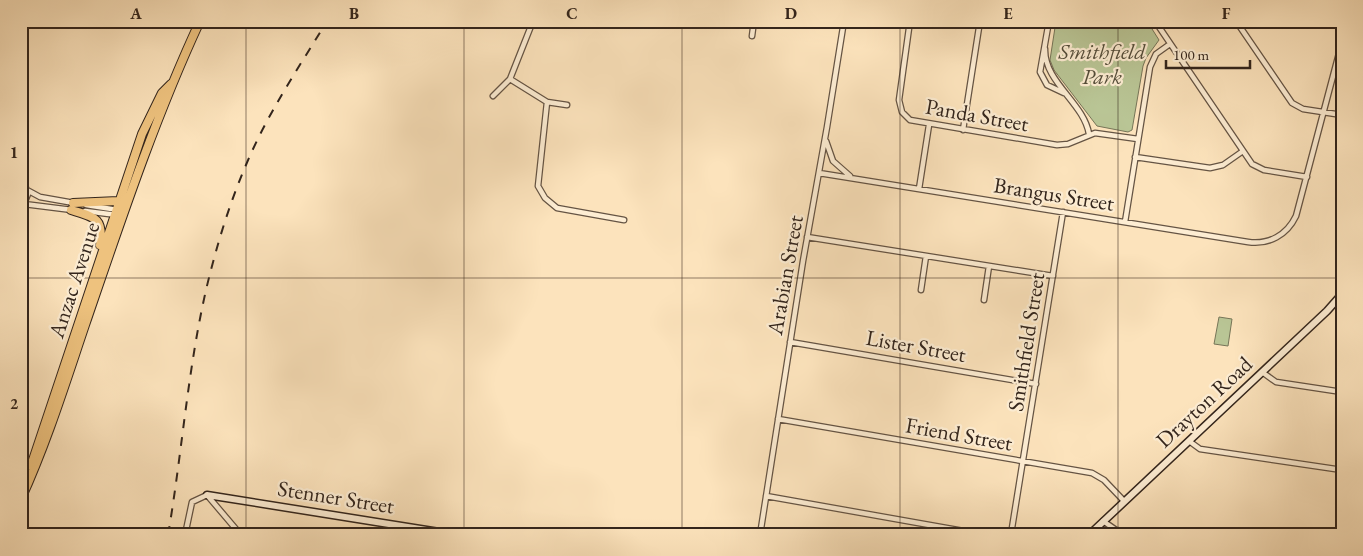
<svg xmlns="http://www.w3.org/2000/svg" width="1363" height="556" viewBox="0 0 1363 556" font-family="'EB Garamond',serif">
  <rect width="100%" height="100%" fill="#fce3bc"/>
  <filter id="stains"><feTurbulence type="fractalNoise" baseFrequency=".004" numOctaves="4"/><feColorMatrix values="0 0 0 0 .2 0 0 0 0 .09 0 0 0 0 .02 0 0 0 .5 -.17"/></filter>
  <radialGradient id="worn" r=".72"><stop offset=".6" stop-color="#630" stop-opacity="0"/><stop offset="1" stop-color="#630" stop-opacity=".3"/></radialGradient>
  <path fill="#b9c595" stroke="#767558" d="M1056,21H1147L1159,40L1146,58L1143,66L1132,130L1128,132L1097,126L1054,70L1050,60Z
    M1219,317L1232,319L1228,346L1214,344Z"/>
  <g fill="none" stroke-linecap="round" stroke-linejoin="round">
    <g stroke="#655444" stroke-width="7">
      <path id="minor" d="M910,21L899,100L902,112L910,120L1057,145L1068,144L1095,133L1138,139
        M1049,21L1040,72L1047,85L1064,93
        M1155,21L1252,164L1264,170L1307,177
        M1236,21L1292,103L1303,109L1342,115
        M1317,21L1342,25
        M752,36L754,21
        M1045,49C1044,82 1084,103 1089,134
        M510,79L547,102L567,105
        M493,96L510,79L533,21
        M547,102L538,186L545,198L557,208L624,220
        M963,130L980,21
        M826,141L833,161L850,176
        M1135,157L1210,168L1223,165L1243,151
        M21,159L26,189
        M819,173L1248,242C1269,245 1287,235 1296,216L1342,42
        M21,185L28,194L24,204
        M919,189L929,125
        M27,190L40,197L74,203
        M24,204L72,210
        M86,205L118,210
        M85,211L117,215
        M1125,222L1150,67L1156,54L1170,44
        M807,237L1053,276
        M921,290L926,256
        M984,300L989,266
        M790,342L1036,384
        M1262,372L1276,382L1342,392
        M778,419L1092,473L1104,480L1124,501
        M1189,441L1200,449L1342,470
        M766,496L986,535
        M1103,521L1116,530L1144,535
        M185,535L192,502L207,495L241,535
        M760,535L803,261L827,127L844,21
        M1008,535L1012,528L1063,212"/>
    </g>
    <g stroke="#33251c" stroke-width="9">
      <path id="secondary" d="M207,495L458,535
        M1089,535L1327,311L1342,294"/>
    </g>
    <g stroke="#33251c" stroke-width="10">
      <path id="trunk" d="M73,203L118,201
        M71,210C95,217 104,218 100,245
        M31,466L142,134L162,93L171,84
        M21,499C47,442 65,384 85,325C120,223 154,120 200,21"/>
    </g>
    <use href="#minor" stroke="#fdedd3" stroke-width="4.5"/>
    <use href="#secondary" stroke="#fdedd3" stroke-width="6"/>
    <use href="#trunk" stroke="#eec27e" stroke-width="8"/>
    <path stroke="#33251c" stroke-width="2" stroke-dasharray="9 9" stroke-linecap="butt" d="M168,535C184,442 189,346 215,255C228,207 247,156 272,112C289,81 309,51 327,21"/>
  </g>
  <path fill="none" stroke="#33251c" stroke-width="1" stroke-opacity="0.55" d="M246,21V535M464,21V535M682,21V535M900,21V535M1118,21V535M21,278H1342"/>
  <g text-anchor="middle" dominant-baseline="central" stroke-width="4.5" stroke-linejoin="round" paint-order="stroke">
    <g font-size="22" font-style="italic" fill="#544d3a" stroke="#fdedd3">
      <text x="1102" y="51">Smithfield<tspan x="1102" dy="25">Park</tspan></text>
    </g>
    <g font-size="22" fill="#33251c" stroke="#fdedd3">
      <text transform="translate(977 115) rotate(10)">Panda Street</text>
      <text transform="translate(1054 194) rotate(9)">Brangus Street</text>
      <text transform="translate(785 275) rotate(-80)">Arabian Street</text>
      <text transform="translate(74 280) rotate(-72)">Anzac Avenue</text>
      <text transform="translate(1026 342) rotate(-81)">Smithfield Street</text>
      <text transform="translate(916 346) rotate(10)">Lister Street</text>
      <text transform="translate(1204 402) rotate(-43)">Drayton Road</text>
      <text transform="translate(959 434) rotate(10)">Friend Street</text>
      <text transform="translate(336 497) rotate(9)">Stenner Street</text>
    </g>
  </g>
  <rect width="1363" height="556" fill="none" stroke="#fce3bc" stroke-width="55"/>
  <path d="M1166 60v8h84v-8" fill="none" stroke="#33251c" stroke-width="2.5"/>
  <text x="1173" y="60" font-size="15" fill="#33251c" stroke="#fdedd3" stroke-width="4" paint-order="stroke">100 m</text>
  <rect x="28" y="28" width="1308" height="500" fill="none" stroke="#33251c" stroke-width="2"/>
  <g font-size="16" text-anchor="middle" font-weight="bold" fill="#33251c">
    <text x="136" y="19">A</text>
    <text x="354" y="19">B</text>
    <text x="572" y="19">C</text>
    <text x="791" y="19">D</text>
    <text x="1008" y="19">E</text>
    <text x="1226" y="19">F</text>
    <text x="14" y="158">1</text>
    <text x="14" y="409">2</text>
  </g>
  <rect width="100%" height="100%" filter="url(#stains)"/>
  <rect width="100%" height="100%" fill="url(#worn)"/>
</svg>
